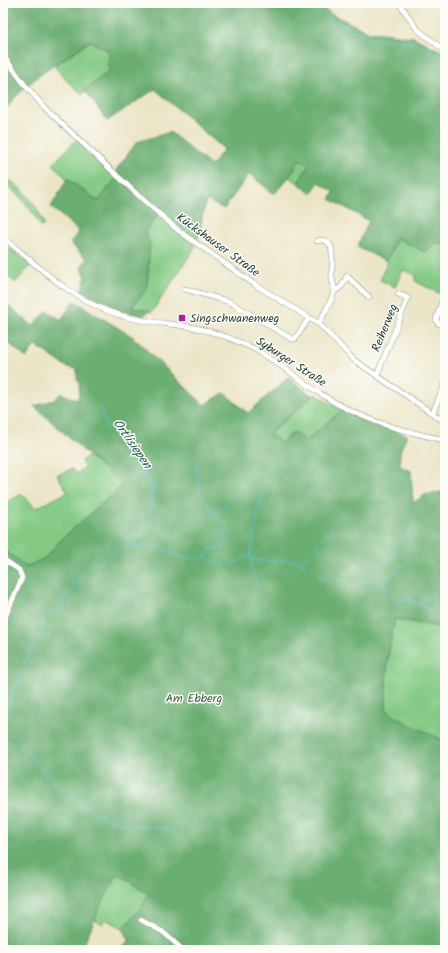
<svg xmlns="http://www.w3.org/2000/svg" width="448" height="953" viewBox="0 0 448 953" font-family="Kalam,sans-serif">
  <rect width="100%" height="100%" fill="#fdfcf7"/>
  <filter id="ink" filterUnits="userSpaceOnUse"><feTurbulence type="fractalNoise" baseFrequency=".025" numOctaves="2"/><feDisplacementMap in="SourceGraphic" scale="8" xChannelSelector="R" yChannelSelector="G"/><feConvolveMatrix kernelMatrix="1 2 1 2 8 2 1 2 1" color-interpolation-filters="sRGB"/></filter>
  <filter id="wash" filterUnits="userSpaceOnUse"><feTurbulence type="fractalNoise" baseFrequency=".012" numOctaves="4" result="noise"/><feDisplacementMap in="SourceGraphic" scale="16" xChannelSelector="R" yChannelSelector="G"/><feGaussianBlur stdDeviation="0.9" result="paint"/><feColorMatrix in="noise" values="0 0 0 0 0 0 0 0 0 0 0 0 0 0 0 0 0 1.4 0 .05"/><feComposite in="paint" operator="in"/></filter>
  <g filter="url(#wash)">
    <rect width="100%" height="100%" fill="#ebe5c7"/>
    <path fill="#84ca85" stroke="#52845c" d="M90,41L109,51V71L82,94L65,79L54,66Z
      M77,139L118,177L98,201L67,179L53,164Z
      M300,159L309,165L298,183L289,177Z
      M7,179C24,189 38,206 44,225L41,227C32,209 21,197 6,184Z
      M158,215L196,246L152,312L132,307L147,288L150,245L145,232Z
      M397,238L425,252L436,243L445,245V286L442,295L415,281L416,275L403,270L395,287L380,280Z
      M3,242L31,265L15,283L3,271Z
      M315,394L342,410L306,441L281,443L269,434Z
      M89,456L122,484L120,488L63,538L45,558L26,567L3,549L4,514L3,504L22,494L36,508L68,492L57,475L72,469L76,473L85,468L81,461Z
      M395,619L445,628V742L397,718L386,709C385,679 388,648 395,619Z
      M118,874L129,880L148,894L141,908L123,928L105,919L102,924L94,920L100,906Z"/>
    <path fill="#6bae72" stroke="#457653" d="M3,3H310L366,31L413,37L445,53V245L436,243L425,252L397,238L386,261L357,247L369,221L330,199L334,192L319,182L311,194L298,183L309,165L300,159L289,177L274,194L249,174L224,209L206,200L197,242L160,212L145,232L150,245L147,288L132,307L149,311L144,316L113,309L81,291L86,277L81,267L87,259L70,243L79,231L51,207L67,179L98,201L119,175L116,170L137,142L170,132L211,166L224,149L155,89L107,121L85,90L109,71V51L90,41C59,63 23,81 3,114Z
      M3,301L33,326L47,311L61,320L74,301L133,337L204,405L224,393L248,413L288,378L313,396L269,433L281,443L293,432L306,441L342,410L364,420L407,435L400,451V466L411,471L413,503L425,495L445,491V628L395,619C388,648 385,679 386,709L397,718L445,741V950H121L129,940L123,928L141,908L148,894L129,880L118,874L100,906L83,947L87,950H3V549L26,567L45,558L63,538L120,488L122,485L34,406L54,400L61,393L78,400L80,383L77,380V369L67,367L35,345L26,358L3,338Z"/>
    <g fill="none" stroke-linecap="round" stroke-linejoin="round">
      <path stroke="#5ac4d5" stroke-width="1" d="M316,3L330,12L331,22C347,23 359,36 375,39C381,39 384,38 390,40L394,39C401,42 408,42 416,43C426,45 434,56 445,55
        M100,407L107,428L119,441L122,449L130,461L137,465L147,479L151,492V524L144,530L146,532L124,546
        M197,463L196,466L199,492L212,511L225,525L226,541L224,546C216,550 209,545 206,556
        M151,496L155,491L154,482
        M215,516L243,483
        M124,546L164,547L165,550L187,559H198L201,561L206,556C214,561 225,568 235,563C239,561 243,558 247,557L262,561L294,560L304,566
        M396,547L402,537L407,536L415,521
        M250,557C255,537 256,516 263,496
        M251,559L252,563L250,566L257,585
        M298,561L304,560L332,527
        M71,569L70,573L73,585L92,567L111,554L121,545
        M318,576L325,579
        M336,579L338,578L344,581
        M362,583L376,570L383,568L388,557L394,551
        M380,587L401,566L408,563
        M366,588L380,587L395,599L410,600L426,608L445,611
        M418,604L428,595L445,585
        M41,632L43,620L54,609L58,610L63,607L62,603L66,596L73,591
        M3,719C16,692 21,658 41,636
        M9,733C27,744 29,757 42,772C58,788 86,810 106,818C126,826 151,828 173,829"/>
    </g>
  </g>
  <g filter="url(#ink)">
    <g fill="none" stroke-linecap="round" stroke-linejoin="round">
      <g stroke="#85917e" stroke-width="6">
        <path id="minor" d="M399,3L417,29L445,51
          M3,55L25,85L44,107L140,197L179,231L254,284L319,324L354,360L445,422
          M3,237C40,268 75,303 123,316C143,322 164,323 185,326C206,329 226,336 246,345C273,357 296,378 321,394C360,420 401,431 445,440
          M317,241C338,234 331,267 332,277C332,282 335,287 334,292C331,303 323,314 319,324
          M185,289L230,302L292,339H295L309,318
          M334,292L342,286L347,276L369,297
          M445,292L436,320L438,323L445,326
          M377,375L408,298L398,294
          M433,412L445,384
          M3,559L19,570L22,578L3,622
          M141,920L163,932L183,950"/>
      </g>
      <use href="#minor" stroke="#fff" stroke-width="5"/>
    </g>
  </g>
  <rect fill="#b5179e" stroke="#fdfcf7" stroke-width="1.5" x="178" y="314" width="8" height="8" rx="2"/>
  <g text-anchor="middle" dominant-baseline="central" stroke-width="3" stroke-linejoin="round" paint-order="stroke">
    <g font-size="12" fill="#1f3d34" stroke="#fdfcf7">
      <text transform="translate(218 245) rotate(36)">Kückshauser Straße</text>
      <text transform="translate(385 328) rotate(-68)">Reiherweg</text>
      <text transform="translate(291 362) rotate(33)">Syburger Straße</text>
    </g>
    <g font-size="12" fill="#1f3d34" stroke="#fdfcf7" text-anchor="start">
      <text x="190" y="318">Singschwanenweg</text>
    </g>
    <g font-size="12" fill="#386048" stroke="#fdfcf7">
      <text x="194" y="698">Am Ebberg</text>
    </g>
    <g font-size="13" font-style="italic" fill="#2e5f5c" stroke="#fdfcf7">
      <text transform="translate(132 444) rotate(55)">Ortlisiepen</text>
    </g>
  </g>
  <rect width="448" height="953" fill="none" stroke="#fdfcf7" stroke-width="16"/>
</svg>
